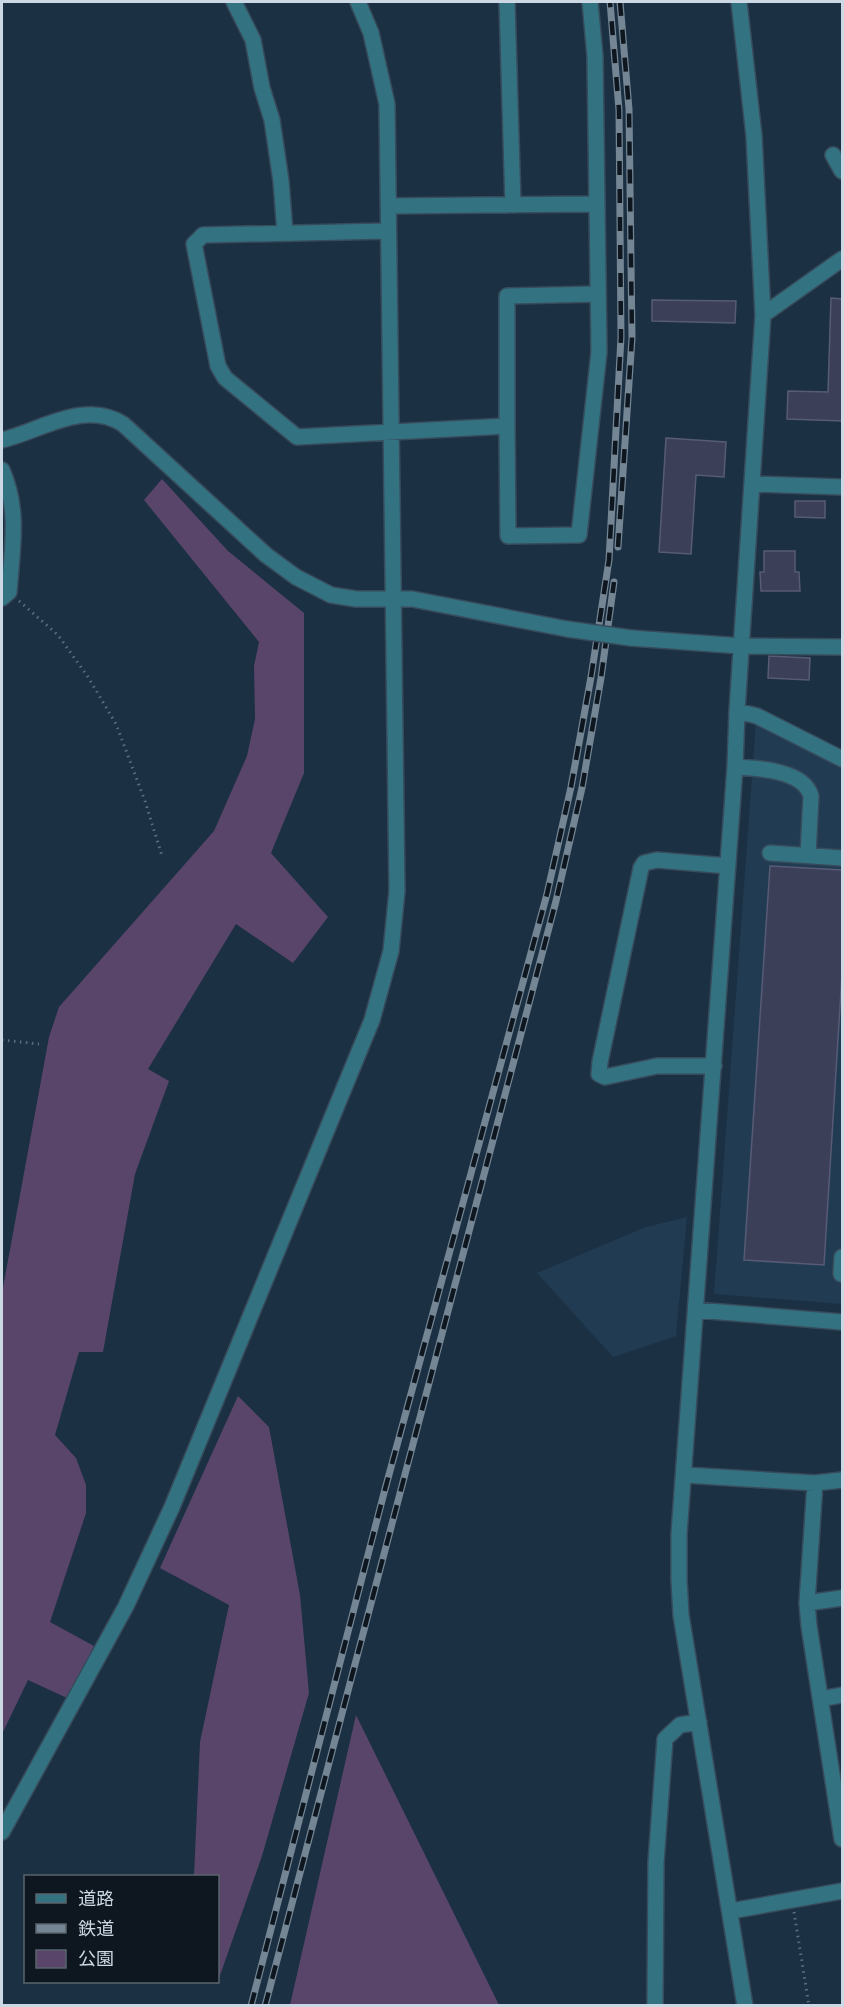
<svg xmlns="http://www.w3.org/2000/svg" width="844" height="2007" viewBox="0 0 844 2007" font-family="Georgia,'Noto Sans JP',serif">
  <rect width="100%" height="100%" fill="#1b3042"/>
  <path fill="#213b52" d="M756,722L842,765V1304L714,1294Z
    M687,1217L676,1336L613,1357L537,1273L646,1227Z"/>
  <path fill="#5a456a" d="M162,479L228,551L304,613V773L271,853L328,917L293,963L236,924L148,1069L169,1081L135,1174L103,1352H79L55,1435L76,1458L86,1485V1513L50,1622L94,1646L67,1698L28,1680L2,1734V1293L49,1037L59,1007L214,831L247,756L255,719L254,666L259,642L144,500Z
    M238,1396L269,1427L300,1595L309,1693L262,1856L217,1984L212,1982H218V1876H194L200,1742L229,1605L160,1568Z
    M356,1715L499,2005H290Z"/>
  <path fill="#3c3f58" stroke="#575b75" stroke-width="1.5" d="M831,298L843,299V421L787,419L788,391L828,392Z
    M652,300L736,301L735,323L652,321Z
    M666,438L726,442L724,477L696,475L691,554L659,552Z
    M795,501H825V518L795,517Z
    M764,551H795V572H799L800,591H761L760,572H764Z
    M769,656L810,658L809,680L768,678Z
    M770,866L843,870V958L824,1265L744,1260Z"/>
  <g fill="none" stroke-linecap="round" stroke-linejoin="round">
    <g stroke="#374b5c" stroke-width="18">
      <path id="minor" d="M234,2L253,40L262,88L272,120L281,181L285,233
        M507,2L513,205
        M739,2L754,136L763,315L737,711L735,767L679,1534V1580L681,1615L745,2006
        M833,155L842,171
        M388,206L597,204
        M388,231L203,235L194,244L218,366L225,378L297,437L507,426L508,536L579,535L599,352L595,56L590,2
        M763,315L842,259
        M507,426V296L598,294
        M2,440C40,431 85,399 123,424L266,555L296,577L331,595L356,599H412L567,629
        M2,470C20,511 12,549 9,592L2,598
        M752,484L842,487
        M631,638L741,646L842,647
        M737,711L757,716L842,759
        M735,767C757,768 804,770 811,796L808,855
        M770,853L842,858
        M714,1066H657L605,1077L599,1074L600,1062L641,868L644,863L657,860L728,866
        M841,1274L842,1257
        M696,1310L842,1322
        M685,1475L815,1483L842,1480
        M815,1483L807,1603L809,1626L842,1839
        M807,1603L842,1598
        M821,1699L842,1695
        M2,1832L126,1606L172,1507L372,1020L391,951L397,891L387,104L371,33L358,2
        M731,1911L842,1891
        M655,2006L656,1862L665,1739L680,1725L699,1722"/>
    </g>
    <path stroke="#5d6e7e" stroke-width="3" stroke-dasharray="1.5 4.5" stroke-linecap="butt" d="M19,601L58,635L88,677L116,724L145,801L162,856
      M2,1040L39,1044
      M794,1912L809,2006"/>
    <use href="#minor" stroke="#337381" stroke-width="15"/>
    <g stroke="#748594" stroke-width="7">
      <path id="rail" d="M618,547L632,338L629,109L620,2
        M251,2006L384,1493L547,894L571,787L591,677L609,560L621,337L619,110L610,2
        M265,2006L556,901L582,788L601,678L614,582"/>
    </g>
    <use href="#rail" stroke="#0e171f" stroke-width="4.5" stroke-dasharray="14" stroke-linecap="butt"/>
    <g stroke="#374b5c" stroke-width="18" stroke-linecap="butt">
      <path id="minor-bridge" d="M567,629L631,638"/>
    </g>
    <use href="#minor-bridge" stroke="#337381" stroke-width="15"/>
  </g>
  <rect width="844" height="2007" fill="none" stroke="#ccd8e4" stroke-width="6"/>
  <rect x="24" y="1875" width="195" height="108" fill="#0e171f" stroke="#5a646e" stroke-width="1.5"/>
  <rect x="36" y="1894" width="30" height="9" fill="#337381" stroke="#5a646e" stroke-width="1.5"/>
  <text x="78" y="1905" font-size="18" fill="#ccd8e4">道路</text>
  <rect x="36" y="1924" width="30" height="9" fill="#748594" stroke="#5a646e" stroke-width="1.5"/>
  <text x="78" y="1935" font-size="18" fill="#ccd8e4">鉄道</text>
  <rect x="36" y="1950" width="30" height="18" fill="#5a456a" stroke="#5a646e" stroke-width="1.5"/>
  <text x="78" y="1965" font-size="18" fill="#ccd8e4">公園</text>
</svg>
